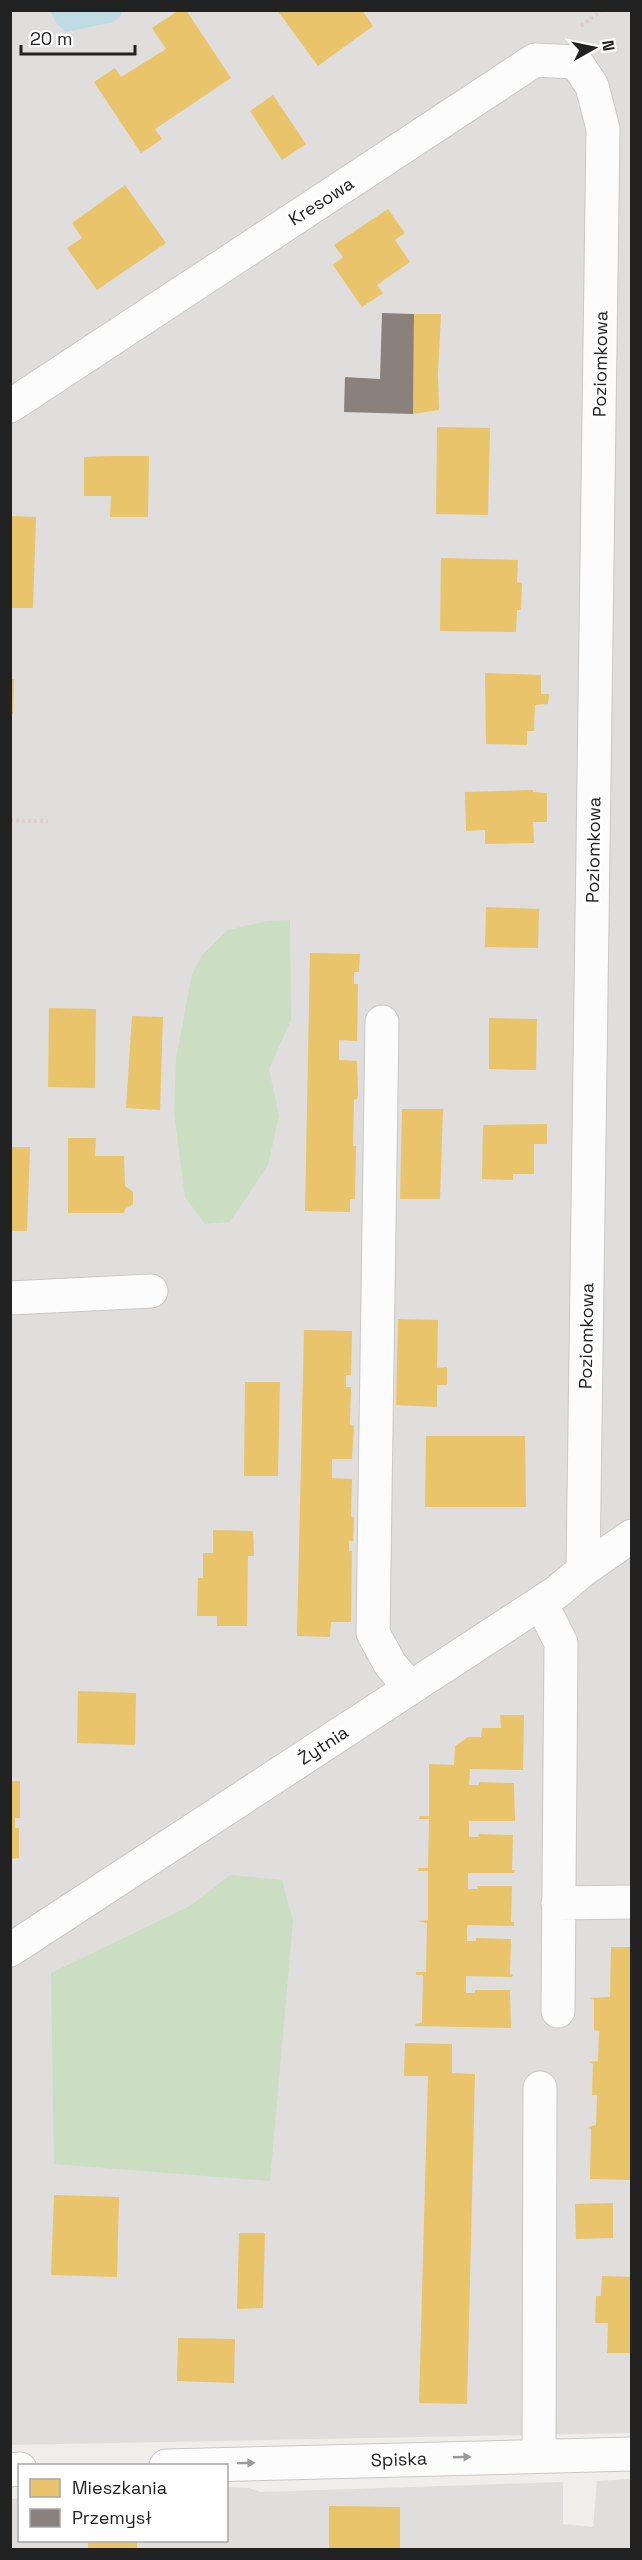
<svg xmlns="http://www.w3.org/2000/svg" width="642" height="2560" viewBox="0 0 642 2560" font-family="'Space Grotesk',sans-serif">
  <rect width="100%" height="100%" fill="#f0eeeb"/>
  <path fill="#dfdedc" d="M10,11H631V2433L11,2445Z
    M631,2479V2549H11L10,2499L19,2498L20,2540H226L227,2487L249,2488L260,2492L563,2482V2524L593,2527L597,2481Z"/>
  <path fill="#cbdec1" d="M290,920L291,1020L269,1069L279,1116L268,1165L230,1222L205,1224L185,1197L174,1113L176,1059L192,974L202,955L228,930L267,921Z
    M230,1875L282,1880L293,1921L270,2181L54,2164L51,1973L190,1906Z"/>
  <path fill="#bfdbe3" d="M50,11V10L122,11L120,17L113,22L66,32L57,24Z"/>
  <path fill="#e9c46a" d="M179,10H186L231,78L155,129L162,139L141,153L94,82L115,68L121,77L166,49L152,28Z
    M277,10H362L373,26L318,66Z
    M273,95L306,144L282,160L250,111Z
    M125,185L166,243L97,290L67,248L82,238L72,223Z
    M388,209L405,233L395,240L410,262L377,285L383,293L362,307L333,265L343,257L334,245Z
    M414,314H441L438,374L439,410L413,414Z
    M437,427L490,428L488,515L436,514Z
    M110,456H149L148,517H110L111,496H84V457Z
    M10,516L36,517L33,608H10Z
    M441,558L518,560L517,582L522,583L521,610H517L516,632L440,631Z
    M485,673L541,675V694H549L548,704L535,705L534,731H527V745L486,744Z
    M10,679H14L13,714H10Z
    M533,790V792L547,793V822H533L534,843L485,844V830L466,831L465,792Z
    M486,907L539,909L538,948L485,947Z
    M310,953L360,954L359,972H354V984H358L357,1041L339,1040V1060L357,1061L358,1096L357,1099H354L353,1146H356L355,1199H350V1212L305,1211Z
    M49,1008L96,1009L95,1088L48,1087Z
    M132,1016L163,1017L160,1110L126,1108Z
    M489,1018L537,1019L536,1070L489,1069Z
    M402,1109H443L440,1199H400Z
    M547,1124V1144H534V1174H513V1180L482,1179L483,1125Z
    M68,1138H96L95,1156H124L125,1186L133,1192V1204L125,1209L124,1213H68Z
    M10,1147H30L27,1231H10Z
    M398,1319L438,1320L437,1368L447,1367V1385H437V1407L396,1405Z
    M304,1330L352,1331V1333L351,1375H346V1387H351L350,1424L354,1426L352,1459H332V1478L352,1479L351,1516L354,1518L353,1541H349V1551H352L351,1622H331L330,1637L297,1636Z
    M245,1382H280L278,1476H244Z
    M426,1436H525L526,1507H425Z
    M213,1530L253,1531L254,1556H248L247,1626H217V1616H197L198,1578H203V1553H213Z
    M78,1691L136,1693L135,1745L77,1743Z
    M500,1715H524L523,1770L470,1769L469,1785H479V1782L514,1783L515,1821H469V1837H478L479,1834L513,1835L512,1870H515L514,1873H468V1889H478L477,1886H512L511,1922H514V1926L467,1925V1941H476V1938L511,1939L510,1974L513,1975L512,1977L466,1976V1993H475V1990H510L511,2028L415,2026L416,2024L422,2022L423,1975H416V1972H426L427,1923L417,1921L428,1920V1871H418L419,1868H428L429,1819H419L420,1816H429V1764L454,1765L455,1746L468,1737H481L482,1728H501Z
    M10,1781H20V1818H15V1828H19V1858L10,1859Z
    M611,1947H632V2180L590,2179L591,2129L588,2127L596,2125L597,2095H592L593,2064L589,2062L598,2061L599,2031L594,2030V2000L590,1998L610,1997Z
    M405,2043L452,2044V2073L475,2074L467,2404L419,2403L428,2076H404Z
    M54,2195L119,2197L117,2277L51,2275Z
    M613,2203V2238L576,2239L575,2204Z
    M239,2233H265L263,2308L237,2309Z
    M602,2276L632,2277V2353H607L608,2323H595L596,2296H601Z
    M178,2338L235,2339L234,2383L177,2381Z
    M329,2506L400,2507V2550H329Z
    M88,2541H137V2550H88Z"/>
  <path fill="#8a817c" d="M382,313L414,314L413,414L344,412L345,377L380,379Z"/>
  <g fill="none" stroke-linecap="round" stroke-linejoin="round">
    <g stroke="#c9c8c7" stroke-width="35">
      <path id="minor" d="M10,406L535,60L576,62L592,86L603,129L583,1570
        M382,1022L373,1633L390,1664L410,1688
        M10,1298L151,1291
        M541,1603L561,1643L558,2011
        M558,1903L632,1902
        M10,1950L557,1592L583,1570L632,1536
        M539,2455L540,2088
        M166,2466L632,2454
        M10,2470L20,2469"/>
    </g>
    <path stroke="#dccecd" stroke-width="4" stroke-dasharray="3 3" stroke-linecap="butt" d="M581,26L602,10
      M10,820L48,821"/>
    <use href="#minor" stroke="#fdfcfc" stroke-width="33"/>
  </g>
  <defs><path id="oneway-solid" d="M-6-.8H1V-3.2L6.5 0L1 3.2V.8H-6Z" transform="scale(1.5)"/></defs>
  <g fill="#9a9a9a">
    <use href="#oneway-solid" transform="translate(462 2457) rotate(-2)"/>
    <use href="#oneway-solid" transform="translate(246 2463) rotate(-1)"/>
  </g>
  <g text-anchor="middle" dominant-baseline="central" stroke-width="6" stroke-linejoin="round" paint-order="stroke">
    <g font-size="18" fill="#222" stroke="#fff">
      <text transform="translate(321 201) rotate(-33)">Kresowa</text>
      <text transform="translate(600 364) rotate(-89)">Poziomkowa</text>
      <text transform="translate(593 850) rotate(-89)">Poziomkowa</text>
      <text transform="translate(586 1336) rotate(-89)">Poziomkowa</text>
      <text transform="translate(323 1745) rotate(-33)">Żytnia</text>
      <text transform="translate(399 2459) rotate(-2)">Spiska</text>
    </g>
  </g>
  <rect width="642" height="2560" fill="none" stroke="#222222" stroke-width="24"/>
  <rect x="18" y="2464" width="210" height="78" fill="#ffffff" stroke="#a7a7a7" stroke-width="1.5"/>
  <rect x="30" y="2479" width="30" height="18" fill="#e9c46a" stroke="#a7a7a7" stroke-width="1.5"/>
  <text x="72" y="2494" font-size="18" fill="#222222">Mieszkania</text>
  <rect x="30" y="2509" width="30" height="18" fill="#8a817c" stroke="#a7a7a7" stroke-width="1.5"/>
  <text x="72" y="2524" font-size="18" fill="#222222">Przemysł</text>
  <g transform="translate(594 48) rotate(81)" stroke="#ffffff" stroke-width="4.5" paint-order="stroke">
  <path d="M0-4.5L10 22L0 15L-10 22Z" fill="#222222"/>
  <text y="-9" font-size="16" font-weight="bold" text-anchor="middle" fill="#222222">N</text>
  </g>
  <path d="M21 45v9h114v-9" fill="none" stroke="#222222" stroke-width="3"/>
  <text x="30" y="45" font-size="18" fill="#222222" stroke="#ffffff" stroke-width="4.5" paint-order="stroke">20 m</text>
</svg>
